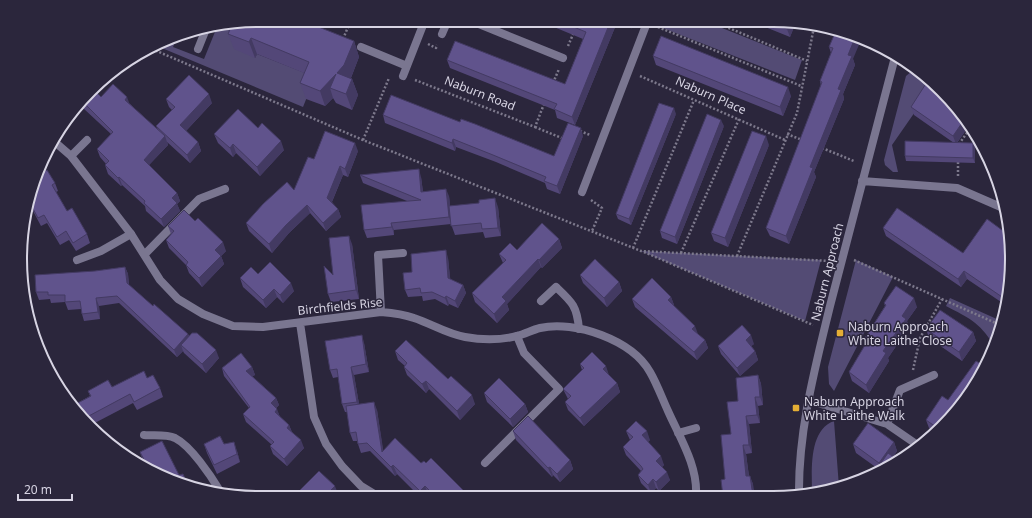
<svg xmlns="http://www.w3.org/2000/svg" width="1032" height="518" viewBox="0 0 1032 518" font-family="'Noto Sans',sans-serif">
  <rect width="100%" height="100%" fill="#2b263c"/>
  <path fill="#534b74" d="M666,20H702L802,60L795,80L663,28Z
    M244,22L255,58L257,54L315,77L303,107L157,46L178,35L173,47L204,59L217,27Z
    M912,71L933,86L892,145L898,172H893L885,165L884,160L906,76Z
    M641,251L821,260L805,321Z
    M856,260L893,277L834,391L829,384L828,367Z
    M950,298L999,320L993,344C979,322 969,318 946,306Z
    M834,421L839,487L812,494C812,472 808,430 834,421Z"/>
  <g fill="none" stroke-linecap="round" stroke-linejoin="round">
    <path stroke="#7d798c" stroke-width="2.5" stroke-dasharray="2 2" stroke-linecap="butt" d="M616,20L632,27
      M710,20L807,61
      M658,27L801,86
      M343,39L351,20
      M428,44L436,48L437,45
      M568,46L574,32
      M152,49L363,140L641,251L830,261
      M149,50H155
      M640,76L785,140
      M415,80L535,127L544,104
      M553,83L559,69
      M535,127L564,139
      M580,131L590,135
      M787,134L802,140
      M363,140L389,78
      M959,144L969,130
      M822,148L854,161
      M958,176V159
      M591,200L602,208L592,231
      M633,248L694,100
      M644,252L813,325
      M681,253L739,119
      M737,256L797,113L814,27
      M854,260L998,324
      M913,370L920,338L942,299"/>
    <path stroke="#7a7690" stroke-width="8" d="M198,49L206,29
      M77,260L101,251L131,234
      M541,301L556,287C572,302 577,306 579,329
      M144,435C154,436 166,434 175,438C191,446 211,476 220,491
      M485,463L559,389L524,353L517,336"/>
    <path stroke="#7a7690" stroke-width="8" d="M469,20L563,58
      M442,34L448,20
      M361,47L407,66
      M403,76L425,20
      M56,143L71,156L87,140
      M71,156L131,234L160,280L178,299L203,314L233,326L263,327L381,312C393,313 403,314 414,318C432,324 447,334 465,337C481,340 501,340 517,336C525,334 532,330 540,328C575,320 632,340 650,372C657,384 662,398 668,411C680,438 698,466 696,496
      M862,181L957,188L1003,208
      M582,192L648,20
      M145,254L199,199L225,189
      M381,312L378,255L403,253
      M300,323L314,417L326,444L342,466L361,486L379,497
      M808,400L887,424L919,446
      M887,424L900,390L934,375
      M678,433L696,428
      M799,496C798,431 815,368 830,306C851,223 873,140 895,57"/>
  </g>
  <path fill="#534778" d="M537,20H618L575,125L557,118L555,110L450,68L447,60L565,84L583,39Z
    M748,20H788L796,22L790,37Z
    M835,33L853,59L855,65L843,94L844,99L814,172L816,177L789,244L770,236L766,228L821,86L820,81L831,53L829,47Z
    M228,34L354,41L359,57L351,78L352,79L358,95L352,110L336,103L333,98L325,106L306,99L300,83L304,73L257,54L255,58L234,49Z
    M653,56L791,96L783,116L656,65Z
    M94,90L101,97L130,104L158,130L156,126L172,110L169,107L166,99L212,103L186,131L198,142L201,151L190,163L167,142L168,145L149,165L177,193L180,201L177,204L180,211L164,227L146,211L145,206L122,185L121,186L108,174L105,165L106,164L100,157L97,149L111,134L83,108L72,120L69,117Z
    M953,101L968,127L957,143H973L975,148V163L906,161L905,156L954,143L914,115L911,107Z
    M676,114L631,225L618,219L616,214Z
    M383,115L460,122L554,156L583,136L560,194L547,189L545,183L496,162L456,147L455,151L385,123Z
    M724,126L677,244L662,238L660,231Z
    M214,134L284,150L260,176L236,153L233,157L218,143Z
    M769,145L728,247L714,241L711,233Z
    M358,151L348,177L343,175L332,202L338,209L341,217L326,231L310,213L289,233L272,253L249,231L246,223L294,190L314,159Z
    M41,173L55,183L58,191L56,192L67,211L87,234L90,243L76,251L69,240L60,245L47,223L41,226L33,211L28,214L26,210Z
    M360,175L421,177L423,192L449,196L450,206L498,207L501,236L485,238L483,232L455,235L451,224L394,230V235L367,238L364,230L407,201L363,183Z
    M168,226L226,251L221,256L224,264L202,287L189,273L186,265L169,248L166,240L171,234Z
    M883,228L963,253L1012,274L1004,304L967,279L961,287L886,236Z
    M559,239L562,248L542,268L541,267L507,304L509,310L497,323L475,302L472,293L503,263L499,254Z
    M352,244L359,299L331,302L328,294L333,275Z
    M448,258L450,279L463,285L466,293L458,308L449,304L448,306L435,299L423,301L422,296L408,297L405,290L412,272Z
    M125,267L128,274L129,285L153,306L188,334L189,336L219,358L206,373L184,353L183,351L177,357L119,303L99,306L100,319L84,321L82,314L81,309L68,310L65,302L51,303L50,299L39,300L36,292L95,271Z
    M258,274L294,291L283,303L277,297L266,308L243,287L240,278Z
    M580,275L619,282L622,291L607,307L583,283Z
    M671,297L674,305H673L698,334L705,340L708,348L697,360L635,307L632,299Z
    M884,303L917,307L907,321L909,327L888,358L889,361L869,393L852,381L849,372L867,342L865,338L885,306Z
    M926,329L973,332L976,341L962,361L929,338Z
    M364,343L369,372L354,375L359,404L377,410L383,451L421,463L467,497H431L428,494L425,497H420L397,474L395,476L370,451L361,453L357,441H353L350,433L347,412H345L342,404L338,377L333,378L330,370Z
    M754,344L751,346L755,351L758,360L740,376L721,354L718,346Z
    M395,351L475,404L460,420L429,389L426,393L407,375L404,367L405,366L398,360Z
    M580,364L609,375L617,383L620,392L584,426L568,410L565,402L568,399L563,389L582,370Z
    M252,367L255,375L252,376L276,398L279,405L276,408L280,417L289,425L292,432L304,448L287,466L273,454L270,446L272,445L246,422L243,414L249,408L224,376L222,368Z
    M758,375L761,384L763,405L758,406L760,423L749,424L752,453L746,454L749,476L753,484L725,479L738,401Z
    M147,378L160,388L163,397L137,410L133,403L89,426L90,428L74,405L90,396L88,391L112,387Z
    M484,393L525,404L528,412L513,427L487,402Z
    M948,400L953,416L935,432L929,428L926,420Z
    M513,431L570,460L573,469L560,482L553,475L552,477L516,440Z
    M626,431L650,440L648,442L664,465L662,467L670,480L659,491L656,488L651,493L641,483L638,475L641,471L626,455L623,447L630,440Z
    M894,442L897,451L893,457L877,468L856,453L853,444Z
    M204,444H224L237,451L240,462L217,474L207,453Z
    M140,452L179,475L154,473L148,470L143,461Z"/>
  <path fill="#433a62" d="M611,20H618L575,125L572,117Z
    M790,21L796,22L790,37L787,29Z
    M251,38L257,54L255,58L249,42Z
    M855,38L861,40L853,59L855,65L843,94L844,99L814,172L816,177L789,244L786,236L810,167L848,55Z
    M354,41L359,57L350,80L337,73Z
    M336,74L330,88L333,98L325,106L320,91Z
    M352,79L358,95L352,110L346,94Z
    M788,87L791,96L783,116L780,107Z
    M209,94L212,103L183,134L180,125Z
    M127,97L130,105L125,100Z
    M81,104L83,108L72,120L71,115Z
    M674,108L676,114L631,225L629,219Z
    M721,120L724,126L677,244L675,237Z
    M964,120L968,127L956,144L953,136Z
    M581,128L583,136L560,194L557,186Z
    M165,136L168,145L146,168L144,160Z
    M766,136L769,145L728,247L725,238Z
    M453,139L456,147L455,151L452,143Z
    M281,141L284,150L260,176L257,167Z
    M198,142L201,151L190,163L187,155Z
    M355,143L358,151L348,177L345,169Z
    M973,143L975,148V163L973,158Z
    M233,144L236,153L233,157L230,148Z
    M340,166L343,175L330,206L327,198Z
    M419,169L421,177L424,200L421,192Z
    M119,177L122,185L121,186L118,178Z
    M446,189L449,196L452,224L449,217Z
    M177,193L180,201L177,204L180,211L164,227L161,219L172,198Z
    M495,198L498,207L501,236L498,228Z
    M30,203L33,211L28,214L26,208L28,204Z
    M307,205L310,213L289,233L272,253L269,244L286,225Z
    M338,209L341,217L326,231L323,223Z
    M391,223L394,230V235Z
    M349,236L352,244L359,299L356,290Z
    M559,239L562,248L542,268L539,260Z
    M223,242L226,251L219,258L215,250Z
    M446,250L448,258L451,285L448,278Z
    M221,256L224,264L202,287L199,278Z
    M538,259L541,267L507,304L509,310L497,323L494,314L502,297Z
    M125,267L128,274L129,290L127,283Z
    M964,271L967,279L961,287L958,279Z
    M619,282L622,291L607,307L604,298Z
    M291,283L294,291L283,303L280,295Z
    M463,285L466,293L458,308L455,301Z
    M274,289L277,297L266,308L263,300Z
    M446,296L449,304L448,306L445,298Z
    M671,297L674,305L671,308L668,300Z
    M96,298L99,306L100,319L98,312Z
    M914,298L917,307L907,321L909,327L888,358L889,361L869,393L866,385L902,316Z
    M695,326L698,334L692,329Z
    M973,332L976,341L962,361L959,352Z
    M188,334L191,342L181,345L183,351L177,357L174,350Z
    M362,335L364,343L369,372L366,364Z
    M751,335L754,344L749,348L746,340Z
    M705,340L708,348L697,360L694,352Z
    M216,350L219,358L206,373L202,364Z
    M755,351L758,360L740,376L737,368Z
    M606,366L609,375L606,378L603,369Z
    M252,367L255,375L249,379L246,371Z
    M351,367L354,375L360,410L357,402Z
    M758,375L761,384L763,405L760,397Z
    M426,381L429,389L426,393L422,384Z
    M617,383L620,392L584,426L580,418Z
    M472,395L475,404L460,420L457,411Z
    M755,397L758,406L760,423L757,415Z
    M276,398L279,405L274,411L271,403Z
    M374,402L377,410L385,461L382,452Z
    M525,404L528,412L513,427L510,419Z
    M277,409L280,417L275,412Z
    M746,416L749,424L752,453L749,445Z
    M289,425L292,433L287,428Z
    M647,431L650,440L645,444L642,435Z
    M301,440L304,448L287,466L284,459Z
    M234,442L237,451L240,462L237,454Z
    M894,442L897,451L884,469L882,470L879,463Z
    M743,445L746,454L750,485L746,476Z
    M661,456L664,465L659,469L656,461Z
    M570,460L573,469L560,482L557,474Z
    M393,465L397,474L395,476L391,467Z
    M550,467L553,475L552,477L548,468Z
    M667,472L670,480L659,491L656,482Z
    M750,476L753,484L755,496H753Z
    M653,479L656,488L651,493L648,485Z
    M335,486L338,494L335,497H324Z
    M425,486L428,494L425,497H422L420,491Z
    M465,492L467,497H460Z"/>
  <path fill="#60538c" stroke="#433a62" d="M259,20H301L354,41L344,65L337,73L352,79L346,94L330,88L336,74L320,91L300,83L309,62L251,38L249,42L228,34L232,25Z
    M556,20H611L572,117L554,109L557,104L447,60L455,41L565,84L586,32Z
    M766,20H788L790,21L787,29Z
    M835,33L855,38L848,55L852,56L838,89L841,90L810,167L813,168L786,236L766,228L822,82L820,81L833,48L829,47Z
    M661,36L788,87L780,107L653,56Z
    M189,75L209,94L180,125L198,142L187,155L156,126L175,107L166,99Z
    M927,82L953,101L964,120L953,136L911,107Z
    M113,84L127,97L125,100L165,136L144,160L177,193L172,198L177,203L161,219L144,203L145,201L119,177L118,178L105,165L109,161L97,149L113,132L83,102L94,90L101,97Z
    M391,95L460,122L461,119L475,124L554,156L568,123L581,128L557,186L544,181L546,177L493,155L453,139L452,143L383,115Z
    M659,103L674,108L629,219L616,214Z
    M238,109L258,128L262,123L281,141L257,167L233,144L230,148L214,134Z
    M707,114L721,120L675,237L660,231Z
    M325,131L355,143L345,169L340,166L327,198L338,209L323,223L307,205L286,225L269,244L246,223L263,204L287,182L294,190L308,157L314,159Z
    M752,131L766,136L725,238L711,233Z
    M905,141L973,143V158L905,156Z
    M419,169L421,192L446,189L449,217L391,223L392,227L364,230L361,205L421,200L360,175Z
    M47,170L55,183L52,185L67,211L72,208L87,234L73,243L66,231L57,237L44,215L38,218L30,203L28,204L41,173Z
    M495,198L498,228L482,229L481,223L451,226L449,206L479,203V200Z
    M897,208L963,253L987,219L1006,233L1012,274L1005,299L964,271L958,279L883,228Z
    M184,210L195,221L198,218L223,242L215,250L221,256L199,278L186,265L188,262L166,240L174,231L168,226Z
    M542,223L559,239L539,260L538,259L502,297L506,301L494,314L472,293L506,260L499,254L510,243L517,250Z
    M349,236L356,290L328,294L324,266L333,275L329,238Z
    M446,250L448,278L463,285L455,301L446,296L445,298L432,292L421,293L420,288L405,290L403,273L412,272L411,254Z
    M595,259L619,282L604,298L580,275Z
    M270,262L291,283L280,295L274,289L263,300L240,278L251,267L258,274Z
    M125,267L127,283L153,306L154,304L188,334L174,350L117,296L96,298L98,312L82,314L80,301L65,302V295H48V292H36L35,275L95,271Z
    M652,278L671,297L668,300L695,326L692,329L705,340L694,352L632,299Z
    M896,286L914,298L902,316L906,319L883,351L886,353L866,385L849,372L868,340L865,338L886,305L884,303Z
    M940,310L973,332L959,352L926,329Z
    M742,325L751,335L746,340L755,351L737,368L718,346Z
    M192,333H197L216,350L202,364L181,345Z
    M362,335L366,364L351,367L357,402L342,404L337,369L330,370L325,341Z
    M406,340L448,379L451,376L472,395L457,411L426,381L422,384L404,367L407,363L395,351Z
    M592,352L606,366L603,369L617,383L580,418L565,402L571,396L563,389L584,368L580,364Z
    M241,353L252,367L246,371L276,398L271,403L277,409L275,412L289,425L287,428L301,440L284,459L270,446L274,442L243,414L250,407L222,368Z
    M976,361L986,367L953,416L939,429L926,420L942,396L948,400Z
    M144,371L147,378L153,375L160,388L134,402L130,394L85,418L89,426L74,405L91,396L88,391L108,380L112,387Z
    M758,375L760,397H755L757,415L746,416L749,445H743L746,476H750L753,496H723L721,480L725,479L721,435L731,434L727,402L738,401L736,378Z
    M499,378L525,404L510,419L484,393Z
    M374,402L382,452L395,438L421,463L424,461L426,463L431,458L465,492L460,497H436L425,486L420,491L393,465L391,467L367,443L358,444L356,432L350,433L346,406Z
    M528,416L570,460L557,474L550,467L548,468L513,431Z
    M636,421L647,431L642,435L661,456L656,461L667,472L656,482L653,479L648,485L638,475L643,469L641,466L623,447L633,437L626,431Z
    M868,423L894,442L879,463L853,444Z
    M220,436L224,444L234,442L237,454L214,465L204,444Z
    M162,441L179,475L183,474L187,483L154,473L150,471L140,452Z
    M888,453L899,461L872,476Z
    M319,471L335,486L324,497H293Z
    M487,490L494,497H475L480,492L482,495Z
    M279,495L282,497H277Z"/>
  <g fill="#e4ae35" stroke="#2b263c" stroke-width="1.5">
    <rect x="836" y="329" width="8" height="8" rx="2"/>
    <rect x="792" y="404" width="8" height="8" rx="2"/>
  </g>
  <g text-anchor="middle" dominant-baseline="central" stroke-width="3" stroke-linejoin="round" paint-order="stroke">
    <g font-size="12" fill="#d7d4e3" stroke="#2b263c">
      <text transform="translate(480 93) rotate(21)">Naburn Road</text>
      <text transform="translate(711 95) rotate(24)">Naburn Place</text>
      <text transform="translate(827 272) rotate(-76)">Naburn Approach</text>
      <text transform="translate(340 306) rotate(-6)">Birchfields Rise</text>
    </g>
    <g font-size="12" fill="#d7d4e3" stroke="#2b263c" text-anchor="start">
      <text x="848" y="326">Naburn Approach<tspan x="848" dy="14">White Laithe Close</tspan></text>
      <text x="804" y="401">Naburn Approach<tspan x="804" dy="14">White Laithe Walk</tspan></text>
    </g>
  </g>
  <path d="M0 0H1032V518H0ZM259 27H773A232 232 0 0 1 1005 259V259A232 232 0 0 1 773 491H259A232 232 0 0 1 27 259V259A232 232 0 0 1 259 27Z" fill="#2b263c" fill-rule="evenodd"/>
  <path fill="none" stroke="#d7d4e3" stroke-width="2" d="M259 27H773A232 232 0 0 1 1005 259V259A232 232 0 0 1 773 491H259A232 232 0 0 1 27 259V259A232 232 0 0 1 259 27Z"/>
  <path d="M18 494v6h54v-6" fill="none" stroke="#d7d4e3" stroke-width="2"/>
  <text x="24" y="494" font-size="12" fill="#d7d4e3" stroke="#2b263c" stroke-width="3" paint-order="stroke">20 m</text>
</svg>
